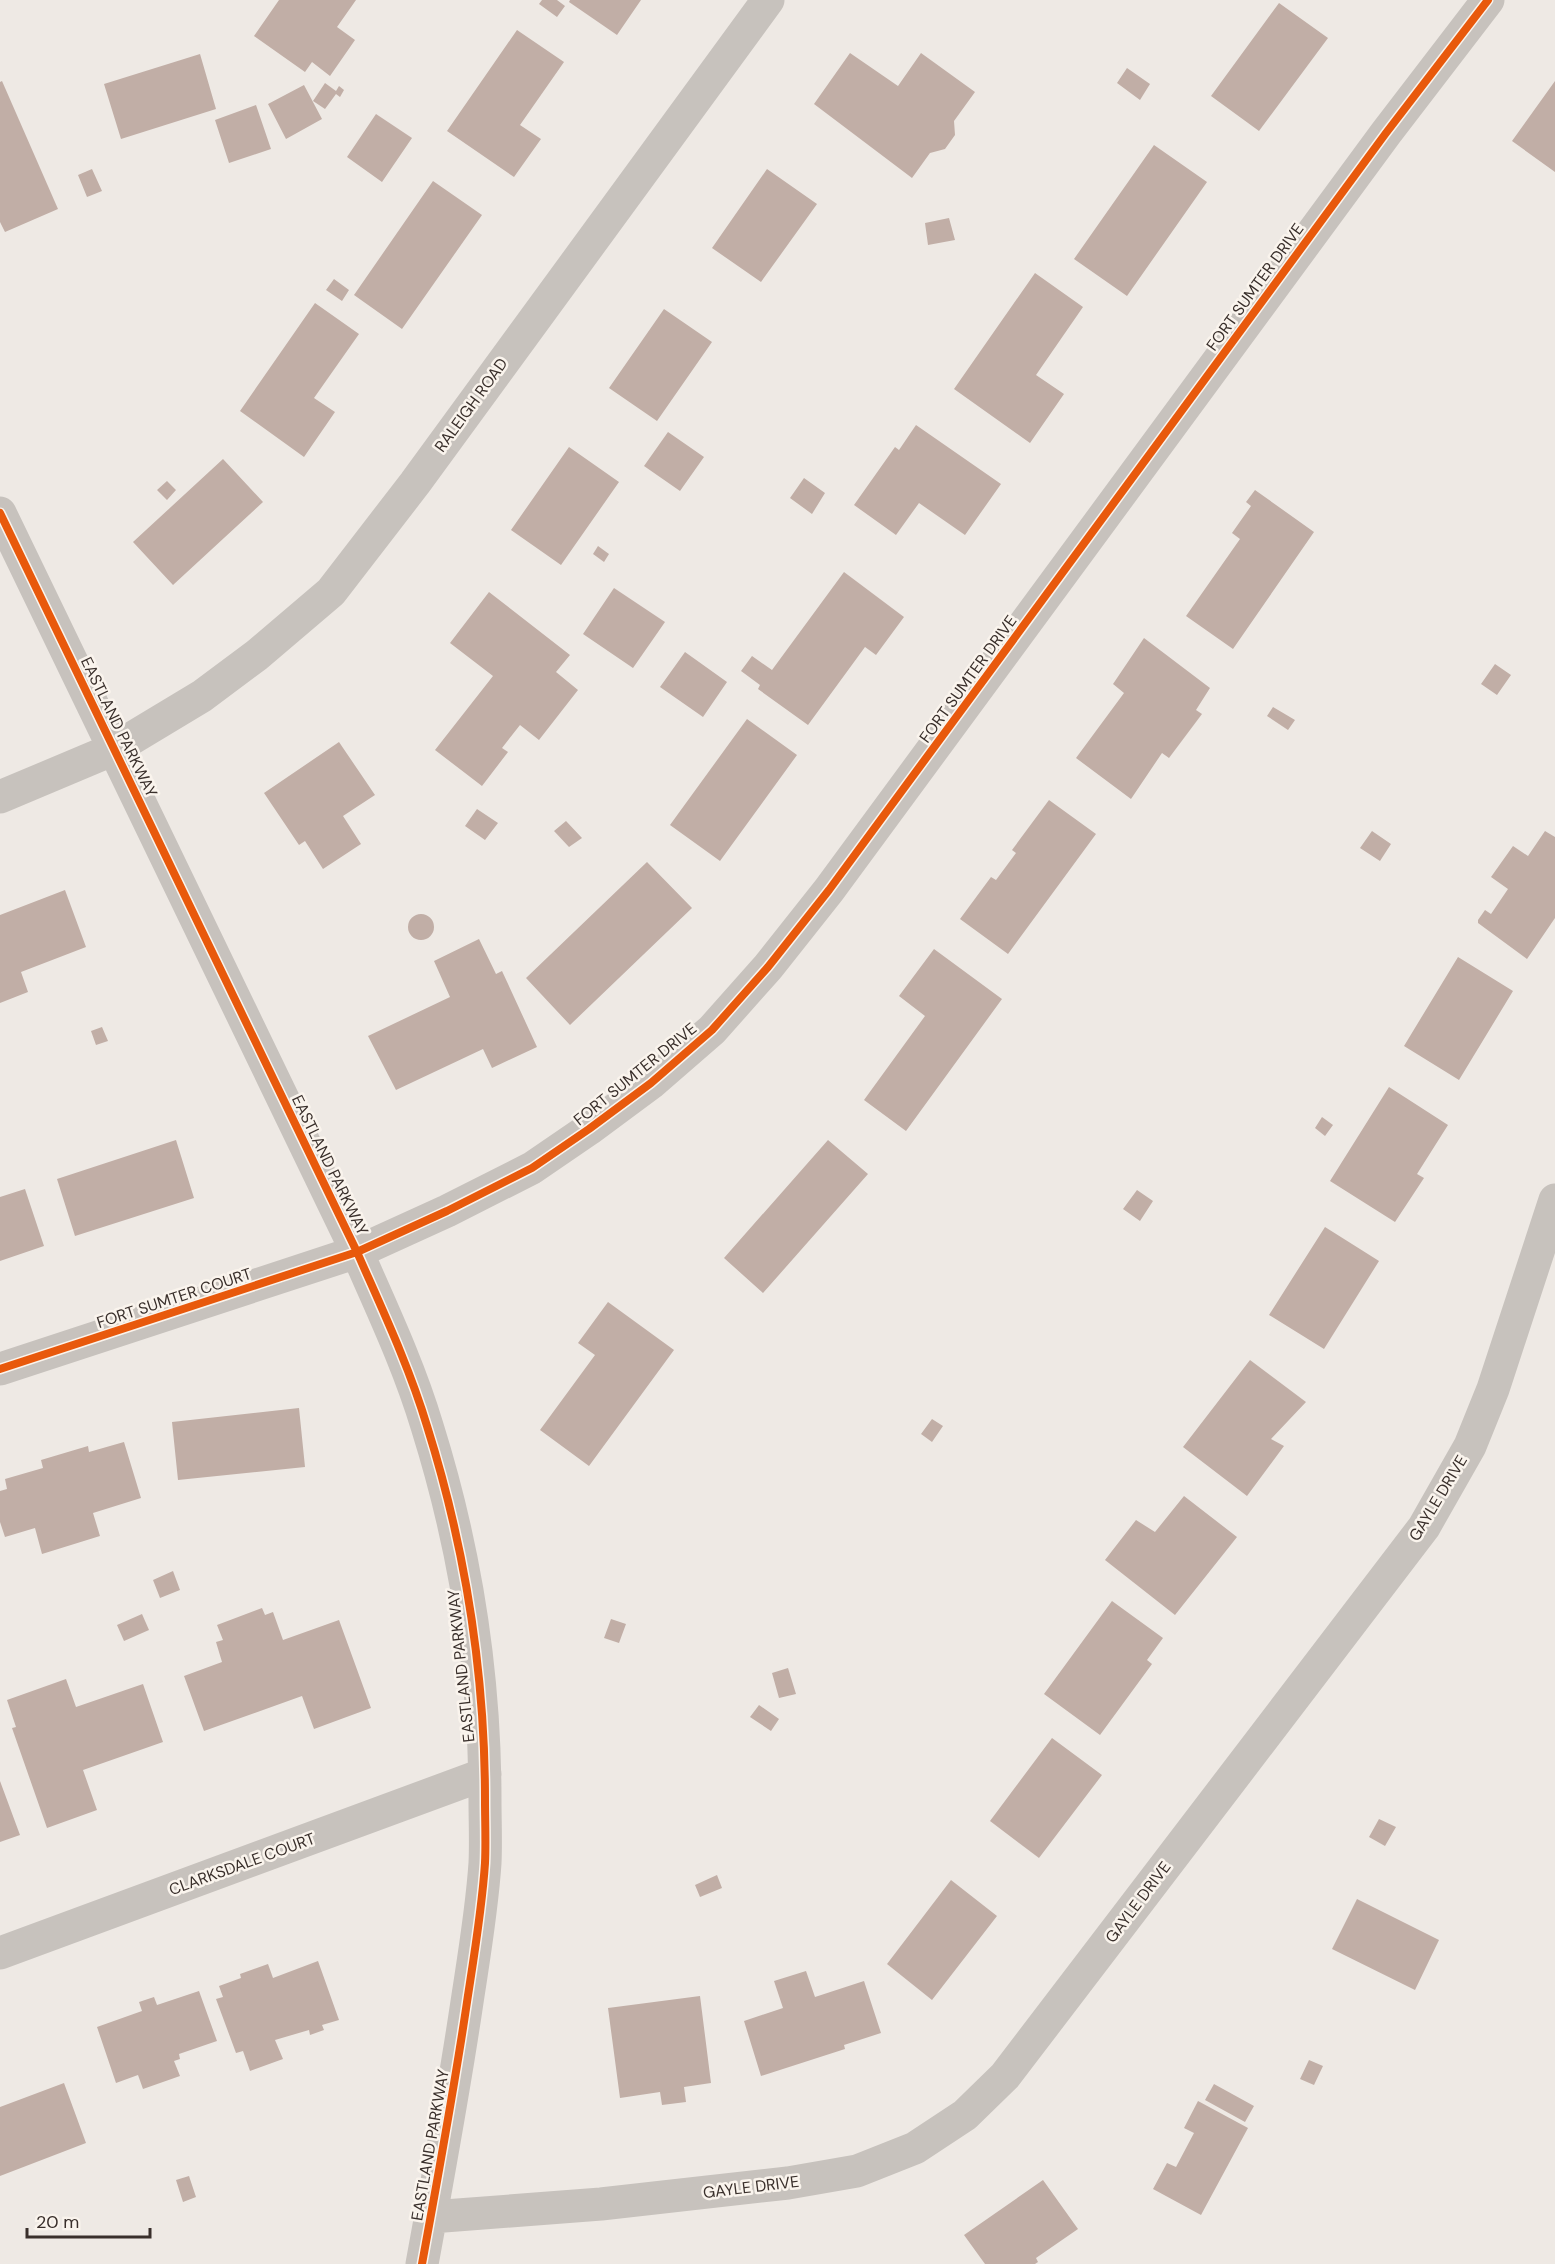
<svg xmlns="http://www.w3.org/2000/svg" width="1555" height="2264" viewBox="0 0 1555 2264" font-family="'DM Sans',sans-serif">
  <rect width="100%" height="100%" fill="#eee9e4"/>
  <path fill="#c1aea6" d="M279,0H356L337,27L355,40L330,76L312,62L305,72L254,36Z
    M542,0H557L565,6L557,17L539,4Z
    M570,0H641L617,35L569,2Z
    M1279,3L1328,38L1259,131L1211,96Z
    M517,30L564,62L520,125L541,139L514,177L447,131Z
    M850,53L898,86L921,53L975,92L954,121L955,135L945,149L930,153L912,178L814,104Z
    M200,54L216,109L121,139L104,84Z
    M1127,68L1150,84L1140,100L1117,83Z
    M2,81L58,209L5,232L0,222V82Z
    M1555,81V172L1512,141Z
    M325,83L336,91L339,86L344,90L340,97L336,94L325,109L313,101Z
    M304,85L322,119L286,139L268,104Z
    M256,105L271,149L229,163L215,120Z
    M376,114L412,138L382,182L347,157Z
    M1154,145L1207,182L1127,296L1074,259Z
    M92,169L102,191L87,197L78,175Z
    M767,169L817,204L761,282L712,248Z
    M433,181L482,215L402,329L354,295Z
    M949,218L955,240L928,245L925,223Z
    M1035,273L1083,307L1036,375L1064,394L1030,443L954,389Z
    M334,279L349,290L342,301L326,290Z
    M315,303L359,334L314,398L335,412L304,457L240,411Z
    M664,309L712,342L657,421L609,388Z
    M916,425L1001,484L965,535L919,503L896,535L854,505L895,447L899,450Z
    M668,432L704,457L680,491L644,466Z
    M569,447L619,482L561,565L511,530Z
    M223,459L263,502L173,585L133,542Z
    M804,478L825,493L812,514L790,498Z
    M167,481L176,490L167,500L157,490Z
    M1255,490L1314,532L1233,649L1186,616L1240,539L1232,533L1251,506L1246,502Z
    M598,546L609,554L604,562L593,554Z
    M844,572L904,617L876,655L865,647L808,725L758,689L760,685L741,671L752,656L772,670Z
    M614,588L665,622L633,668L583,634Z
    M489,592L570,655L556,672L578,690L539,740L520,725L502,748L508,752L482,786L435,750L493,676L450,643Z
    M1144,638L1210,688L1196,710L1202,714L1169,758L1162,753L1131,799L1076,758L1124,693L1113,684Z
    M685,652L727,682L703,717L660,687Z
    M1495,664L1511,675L1497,695L1481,684Z
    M1273,707L1295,720L1288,730L1267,716Z
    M747,719L797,755L720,861L670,825Z
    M339,742L375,795L343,816L361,844L323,869L305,841L299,845L264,793Z
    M1049,800L1096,834L1008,954L960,919L991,877L996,880L1016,853L1012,850Z
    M477,809L498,823L485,840L465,826Z
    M566,821L582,838L569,847L554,831Z
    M1372,831L1391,844L1380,861L1360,848Z
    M1545,831L1555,837V918L1527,959L1478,923V920L1485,910L1491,914L1508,889L1491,877L1513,846L1528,856Z
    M647,862L692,908L570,1025L526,978Z
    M65,890L86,947L21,972L28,992L0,1003V915Z
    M408 927a13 13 0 1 1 26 0a13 13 0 1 1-26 0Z
    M479,939L496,974L502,971L537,1047L492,1068L483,1049L396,1090L368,1036L450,997L434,961Z
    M934,949L1002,999L906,1131L864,1100L925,1016L899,996Z
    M1458,957L1513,991L1459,1080L1404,1046Z
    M102,1027L108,1041L96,1045L91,1031Z
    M1389,1087L1448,1125L1417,1174L1424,1178L1395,1222L1330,1181Z
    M1322,1117L1333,1125L1325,1136L1315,1128Z
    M176,1140L194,1198L75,1236L57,1179Z
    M828,1140L868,1174L763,1293L724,1258Z
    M25,1189L44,1246L0,1261V1197Z
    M1137,1190L1153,1201L1140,1221L1123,1209Z
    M1325,1227L1379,1261L1324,1349L1269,1315Z
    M608,1302L674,1350L589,1466L540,1430L595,1355L578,1343Z
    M1250,1360L1306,1402L1271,1439L1284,1446L1247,1496L1183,1447Z
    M299,1408L305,1467L178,1480L172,1422Z
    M932,1419L943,1426L932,1442L921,1434Z
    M124,1442L141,1498L93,1513L100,1536L42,1554L35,1528L5,1537L0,1522V1491L7,1489L5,1479L43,1468L41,1460L88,1446L89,1452Z
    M1184,1496L1237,1537L1175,1615L1105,1560L1136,1520L1155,1532Z
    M173,1571L180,1590L160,1598L153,1580Z
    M1112,1601L1163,1638L1147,1660L1152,1664L1100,1735L1044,1694Z
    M262,1608L265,1615L273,1612L283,1640L339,1620L371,1708L314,1729L302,1696L204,1731L184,1676L222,1662L216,1642L223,1640L217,1625Z
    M142,1614L149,1630L124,1641L117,1625Z
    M611,1619L626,1624L619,1643L604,1638Z
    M788,1668L796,1694L779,1698L772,1673Z
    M66,1679L76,1707L143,1684L163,1742L83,1770L97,1810L47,1828L12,1728L16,1727L7,1700Z
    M759,1705L779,1719L771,1731L750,1717Z
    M1052,1738L1102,1775L1039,1858L990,1821Z
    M0,1781L20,1835L0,1842Z
    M1379,1819L1396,1827L1385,1846L1369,1837Z
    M717,1875L722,1888L700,1897L695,1885Z
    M951,1880L997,1916L932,2000L887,1964Z
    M1357,1899L1439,1940L1415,1990L1332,1949Z
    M318,1961L339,2020L322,2025L324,2030L310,2035L309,2030L275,2040L283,2059L250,2071L243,2051L236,2053L216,1999L223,1997L219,1986L241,1978L240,1974L268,1964L273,1978Z
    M806,1971L815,1997L864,1981L881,2033L844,2045L845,2049L761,2076L744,2021L783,2008L774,1981Z
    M199,1991L217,2041L179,2054L180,2059L174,2061L180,2076L143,2089L138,2075L116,2083L97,2027L142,2011L139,2002L154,1997L157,2005Z
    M700,1996L711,2083L684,2087L686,2102L662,2105L660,2092L620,2098L608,2008Z
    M1309,2060L1323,2066L1314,2085L1300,2079Z
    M64,2083L86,2143L0,2176V2107Z
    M1214,2084L1254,2106L1245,2122L1205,2100Z
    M1198,2101L1248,2128L1201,2215L1153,2189L1167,2163L1176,2167L1194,2133L1184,2128Z
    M189,2176L196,2197L183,2202L176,2180Z
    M1043,2180L1078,2229L1036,2258L1038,2262L1035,2264H985L964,2235Z"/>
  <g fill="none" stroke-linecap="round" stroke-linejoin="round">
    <path stroke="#c7c2bd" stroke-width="33" d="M0,513L357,1252C382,1309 409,1366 427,1426C465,1547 485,1673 485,1800C485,1821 486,1842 485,1863C482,1909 474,1956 467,2002C454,2090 438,2177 422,2264
      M0,797L114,749L202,696L257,655L331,592L415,483L768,0
      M0,1369L357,1252L447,1211L532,1168L589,1129L651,1083L712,1030L768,967L829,890L1386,133L1488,0
      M0,1953L485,1774
      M431,2217L601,2204L788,2183L857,2171L915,2148L965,2115L1005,2076L1424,1527L1470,1446L1493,1389L1555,1200"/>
    <g stroke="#faf4ed" stroke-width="11">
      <path id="cycleway" d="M0,513L357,1252C382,1309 409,1366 427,1426C465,1547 485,1673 485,1800C485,1821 486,1842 485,1863C482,1909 474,1956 467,2002C454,2090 438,2177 422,2264
        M0,1369L357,1252L447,1211L532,1168L589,1129L651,1083L712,1030L768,967L829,890L1386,133L1488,0"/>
    </g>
    <use href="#cycleway" stroke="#e8590c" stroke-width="8"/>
  </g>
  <g text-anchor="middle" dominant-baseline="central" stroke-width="5" stroke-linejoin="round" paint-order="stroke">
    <g font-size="16" fill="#392f2b" stroke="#faf4ed">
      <text transform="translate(1255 287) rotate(-54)">FORT SUMTER DRIVE</text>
      <text transform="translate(471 405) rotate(-54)">RALEIGH ROAD</text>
      <text transform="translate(968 679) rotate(-54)">FORT SUMTER DRIVE</text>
      <text transform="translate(119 727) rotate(64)">EASTLAND PARKWAY</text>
      <text transform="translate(635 1074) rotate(-39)">FORT SUMTER DRIVE</text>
      <text transform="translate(330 1165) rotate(64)">EASTLAND PARKWAY</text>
      <text transform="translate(174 1298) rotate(-18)">FORT SUMTER COURT</text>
      <text transform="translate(1438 1498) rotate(-59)">GAYLE DRIVE</text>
      <text transform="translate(461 1666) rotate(-96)">EASTLAND PARKWAY</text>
      <text transform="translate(242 1864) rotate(-20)">CLARKSDALE COURT</text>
      <text transform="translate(1138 1902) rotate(-53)">GAYLE DRIVE</text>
      <text transform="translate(430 2145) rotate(-80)">EASTLAND PARKWAY</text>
      <text transform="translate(751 2187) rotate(-7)">GAYLE DRIVE</text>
    </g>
  </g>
  <path d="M27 2228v9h123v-9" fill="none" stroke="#392f2b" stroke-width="3"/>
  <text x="36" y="2228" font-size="18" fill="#392f2b" stroke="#faf4ed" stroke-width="4.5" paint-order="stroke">20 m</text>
</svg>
